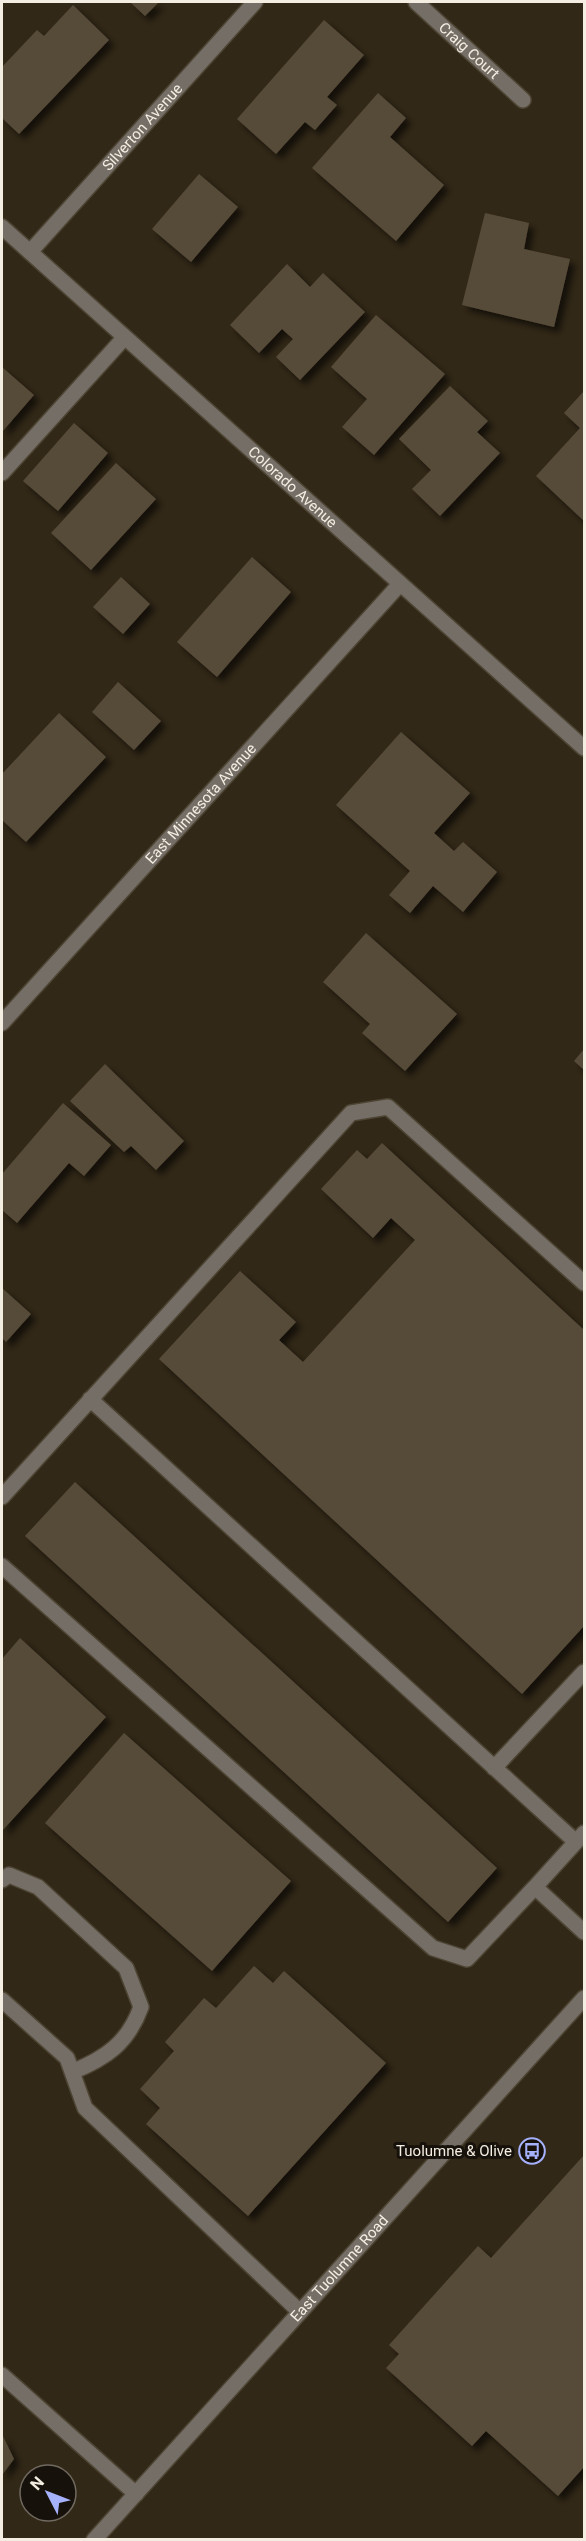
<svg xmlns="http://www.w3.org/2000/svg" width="586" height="2541" viewBox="0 0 586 2541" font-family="Roboto,sans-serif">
  <defs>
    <filter id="shadow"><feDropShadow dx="5.5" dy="5.5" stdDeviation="3" flood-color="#0009"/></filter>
  </defs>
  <rect width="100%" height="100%" fill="#322817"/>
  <path fill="#574b39" filter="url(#shadow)" d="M130,2H159L145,16Z
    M73,5L109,40L19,134L2,118V67L37,30L44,36Z
    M324,20L364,55L327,97L337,105L315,130L305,122L276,154L237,119Z
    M378,93L406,118L390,137L444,185L396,241L312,168Z
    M199,174L238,207L191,262L152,229Z
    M485,213L529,223L524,249L570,259L554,327L462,305Z
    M287,264L310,287L323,273L365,312L300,380L276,357L293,339L282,329L259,353L230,325Z
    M376,315L445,374L374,455L342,427L367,399L331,367Z
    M2,367L34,395L2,432Z
    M450,386L488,421L477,432L500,453L440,516L412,489L431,470L399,439Z
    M584,391V521L536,476L580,428L564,413Z
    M74,423L108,453L58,511L23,481Z
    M116,463L156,499L91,570L51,533Z
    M252,557L291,592L217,677L177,642Z
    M121,577L150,604L123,634L93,607Z
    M118,682L161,721L134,750L92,712Z
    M59,713L106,757L26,842L2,820V774Z
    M401,732L470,793L434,833L454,851L463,842L497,872L463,912L433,886L410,913L389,895L410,871L336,805Z
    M366,933L457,1014L405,1071L362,1033L370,1024L323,982Z
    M584,1049V1070L574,1061Z
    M105,1064L184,1141L156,1170L131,1146L124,1152L70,1101Z
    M63,1103L111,1145L84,1176L69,1163L17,1223L2,1210V1174Z
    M382,1143L584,1330V1626L522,1694L159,1359L240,1271L296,1322L279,1340L303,1362L415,1240L391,1218L373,1238L321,1189L357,1150L367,1159Z
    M2,1288L31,1314L6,1342L2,1338Z
    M75,1482L497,1868L448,1922L25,1536Z
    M20,1638L106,1717L2,1831V1659Z
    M124,1733L291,1881L212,1971L45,1823Z
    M254,1966L273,1983L284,1971L386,2063L248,2216L146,2124L160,2108L140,2089L174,2051L165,2042L204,1998L216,2008Z
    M584,2155V2467L558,2496L486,2431L472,2446L386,2368L399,2354L389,2345L478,2246L491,2258Z
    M2,2434L14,2459L2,2475Z"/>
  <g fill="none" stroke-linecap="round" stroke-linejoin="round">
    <g stroke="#4d4433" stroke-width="18">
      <path id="service" d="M2,473L124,338
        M90,1399L576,1842
        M2,1497L351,1113L388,1107L584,1283
        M2,1566L433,1948L467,1959L535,1887L584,1932
        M494,1768L584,1672
        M2,1880L9,1875L38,1887L126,1968L141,2007C128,2043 106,2058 72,2072
        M535,1887L584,1833
        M2,2000L67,2058L85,2108L300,2312
        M2,2375L136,2494"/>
    </g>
    <g stroke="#4d4433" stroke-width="18">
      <g id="minor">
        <path id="s1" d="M416,2L523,100"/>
        <path id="s2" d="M2,227L584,748"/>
        <path id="s3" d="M30,252L255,2"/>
        <path id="s4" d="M2,1023L400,584"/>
      </g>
    </g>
    <g stroke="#4d4433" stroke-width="18">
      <g id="tertiary">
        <path id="s5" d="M94,2540L584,1998"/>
      </g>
    </g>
    <use href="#service" stroke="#746e66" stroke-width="15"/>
    <use href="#minor" stroke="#746e66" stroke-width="15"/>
    <use href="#tertiary" stroke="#746e66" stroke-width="15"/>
  </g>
  <defs>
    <g id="bus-ring" transform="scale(1.35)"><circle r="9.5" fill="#16110a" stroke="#a6b1fc" stroke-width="1.5"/><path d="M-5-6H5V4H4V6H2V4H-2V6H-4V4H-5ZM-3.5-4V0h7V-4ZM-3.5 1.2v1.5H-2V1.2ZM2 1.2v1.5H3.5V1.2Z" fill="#a6b1fc"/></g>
  </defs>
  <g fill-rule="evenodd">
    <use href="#bus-ring" x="532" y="2151"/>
  </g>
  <g text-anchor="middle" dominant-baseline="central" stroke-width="6" stroke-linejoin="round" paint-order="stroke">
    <g font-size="15" fill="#f4ede2" stroke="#16110a">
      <text stroke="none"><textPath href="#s1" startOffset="72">Craig Court</textPath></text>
      <text stroke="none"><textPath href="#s3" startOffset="168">Silverton Avenue</textPath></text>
      <text stroke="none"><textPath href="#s2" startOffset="390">Colorado Avenue</textPath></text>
      <text stroke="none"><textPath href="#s4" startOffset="296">East Minnesota Avenue</textPath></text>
      <text stroke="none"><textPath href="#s5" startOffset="366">East Tuolumne Road</textPath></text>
    </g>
    <g font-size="15" fill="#f4ede2" stroke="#16110a" text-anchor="end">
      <text x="512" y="2151">Tuolumne &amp; Olive</text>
    </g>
  </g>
  <rect width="586" height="2541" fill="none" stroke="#f4ede2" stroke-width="6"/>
  <g transform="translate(48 2493) rotate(312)"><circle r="28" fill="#16110a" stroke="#6f6960" stroke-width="1.5"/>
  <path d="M0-4.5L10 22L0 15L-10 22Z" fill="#a6b1fc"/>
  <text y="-9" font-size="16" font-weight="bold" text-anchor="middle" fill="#f4ede2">N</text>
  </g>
</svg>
